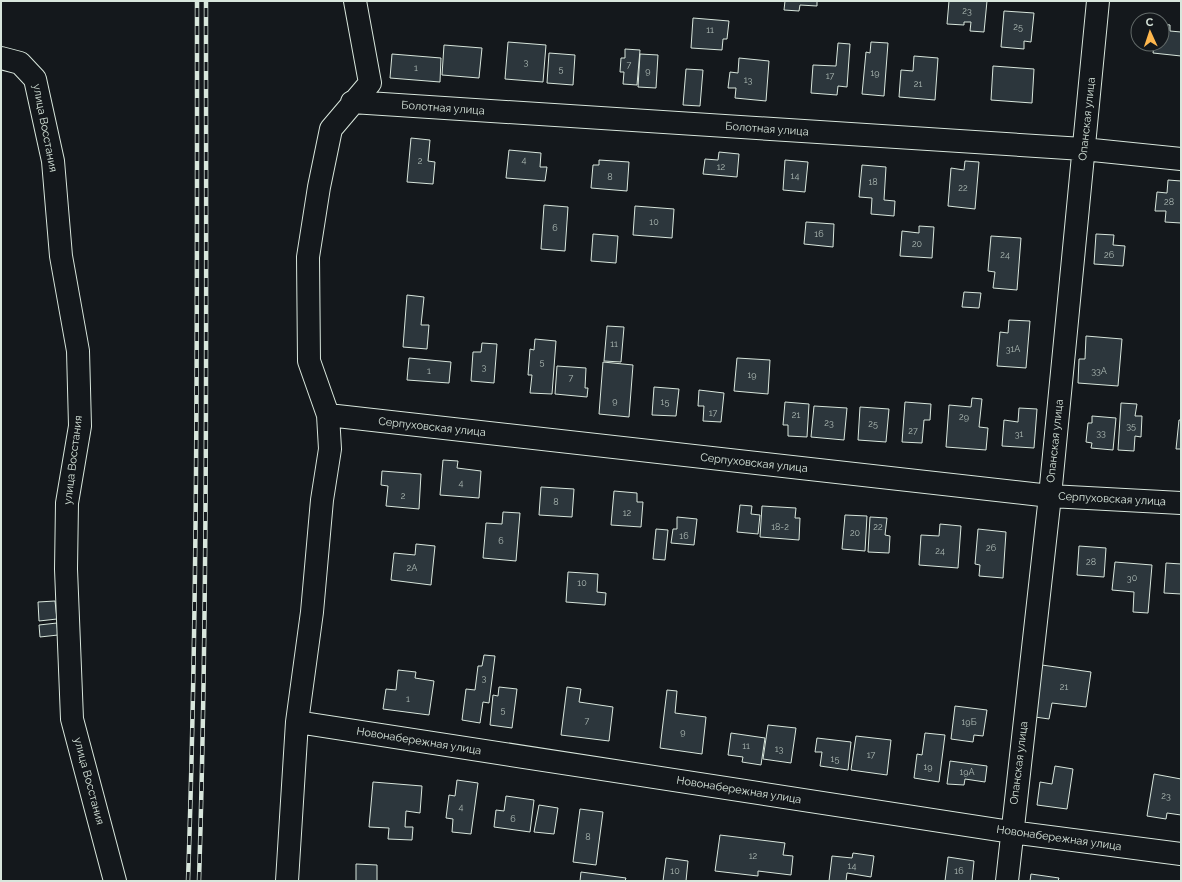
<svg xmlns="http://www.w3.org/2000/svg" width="1182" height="882" viewBox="0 0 1182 882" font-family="Raleway,sans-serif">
  <rect width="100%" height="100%" fill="#14181c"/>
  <path fill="#2c363c" stroke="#d8e6dc" d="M785,1H817V6L800,5L799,11L784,10Z
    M949,1H987L984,32L970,31L971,22H964V25L947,24Z
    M1004,11L1034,13L1031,42L1024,41V49L1001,47Z
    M693,18L729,21L727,39H723L722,50L691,48Z
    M1162,24L1170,25V31L1181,32V56L1153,53L1154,44H1162Z
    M508,42L546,45L543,82L505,79Z
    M871,42L888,43L884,96L862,94L866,52L870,53Z
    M838,43L850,44L847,87L838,86L837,95L811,93L813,65L836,66Z
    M444,45L482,48L479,78L442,75Z
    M625,49L640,50L637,85L623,84L624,72H620L621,58H625Z
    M549,53L575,55L573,85L547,83Z
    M392,54L441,58L440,82L390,78Z
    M640,54L658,55L656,88L638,87Z
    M914,56L938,58L935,100L899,97L901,70L913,71Z
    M739,58L769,61L766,101L735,98L736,88H728L730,72L738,73Z
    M993,66L1034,69L1032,103L991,100Z
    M686,69L703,70L700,106L683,105Z
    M411,138L430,140L428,161L435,162L433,184L407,182Z
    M509,150L541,153L540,167H547L545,181L506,178Z
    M719,152L739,154L737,177L703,174L705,159L718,160Z
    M599,160L629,162L627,191L591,188L593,165H599Z
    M785,160L808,162L805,192L783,190Z
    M965,161L979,162L975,209L948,206L951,168L964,170Z
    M862,165L886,167L884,200L895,201L894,216L871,214L872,198L859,197Z
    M1168,180L1181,181V223L1165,222L1166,211H1155L1157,192L1167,193Z
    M544,205L568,207L565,251L541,249Z
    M635,206L674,209L672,238L633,235Z
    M806,222L834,224L833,247L804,244Z
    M919,226L934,227L932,258L900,256L902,231L919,233Z
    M593,234L618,236L616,263L591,261Z
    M1096,234L1114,235L1113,245L1125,246L1123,266L1094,264Z
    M991,236L1021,238L1017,290L993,288L995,272L988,271Z
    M964,292L981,293L979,308L962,307Z
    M407,295L424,297L421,325H429L427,349L403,347Z
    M1009,320L1030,321L1026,368L997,366L1000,332L1008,333Z
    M607,326L624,327L621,362L604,361Z
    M1086,336L1122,339L1118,386L1078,383L1079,359H1085Z
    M535,339L556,341L552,394L530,393L532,375H528L530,349L534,350Z
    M482,343L497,344L494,383L471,381L473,352H481Z
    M409,358L451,362L449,383L407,380Z
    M737,358L770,360L768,394L734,391Z
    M603,362L633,365L629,417L599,414Z
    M557,366L586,368L585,388H588L587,397L555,394Z
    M654,387L679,389L676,416L652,415Z
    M699,390L724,393L721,422L703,421L704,406H698Z
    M972,398L982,399L979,427L988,428L986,450L946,447L949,405L971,407Z
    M785,402L809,404L807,437L788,436V425H783Z
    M905,402L931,404L930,420H924L922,443L902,442Z
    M1121,403L1137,404L1135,416H1142L1141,437L1135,436L1134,451L1118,450Z
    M814,406L847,408L844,440L811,437Z
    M860,407L889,409L886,442L858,440Z
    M1019,408L1037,409L1034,448L1002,446L1004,420L1018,422Z
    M1092,416L1116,418L1113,450L1091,448L1092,443L1086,442L1088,423H1092Z
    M1179,420H1181V449H1176Z
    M443,460L458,461L457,468L481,471L479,498L440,495Z
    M382,471L421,474L419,509L386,506L388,486L381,485Z
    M541,487L574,489L572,517L539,515Z
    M614,491L637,493V502H643L641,527L611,525Z
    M740,505L752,506L751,514L760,515L758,534L737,532Z
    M762,506L796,508L795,518H800L799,540L760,537Z
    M503,512L520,513L516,561L483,558L486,523L502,524Z
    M845,515L867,516L865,551L842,549Z
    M677,517L697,519L694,545L671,543L673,529H677Z
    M870,517L887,518L885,535L890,536L889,553L868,552Z
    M940,524L961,526L958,568L919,565L921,535L939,536Z
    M656,529L668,530L665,560L653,559Z
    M978,529L1006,532L1003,578L979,576L980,565L975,564Z
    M416,544L435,546L431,585L391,580L394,553L415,555Z
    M1079,546L1106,548L1104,577L1077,575Z
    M1115,562L1152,565L1148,613L1133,612L1134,592L1112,590Z
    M1166,563L1181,564V594L1164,593Z
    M568,572L598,574L597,592L606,593L605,605L566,602Z
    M55,601L57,619L39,621L38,602Z
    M57,623L58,635L40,637L39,625Z
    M484,655L495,656L489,703L483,702L480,723L462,720L466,689L475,690L478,666H482Z
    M1042,665L1091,672L1086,707L1052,703L1049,719L1035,717Z
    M398,670L416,672L415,678L434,681L429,715L383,709L386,689L396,690Z
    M499,687L517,689L512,728L490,725L493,695L498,696Z
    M567,687L581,689L579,702L613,707L609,741L561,735Z
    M667,690L677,691L675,713L706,717L702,754L660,748Z
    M955,706L987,710L983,736L974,735L973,742L951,739Z
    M768,725L796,728L791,763L763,759Z
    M731,733L765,738L761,765L742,762L743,757L728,755Z
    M925,733L945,735L939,782L914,778L917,754L922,755Z
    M856,736L891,740L887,775L851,770Z
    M817,738L851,742L848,770L820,766L822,752H815Z
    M950,761L987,766L985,782L965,779L964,785L947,784Z
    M1055,766L1073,769L1067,809L1037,805L1040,782L1052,784Z
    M1154,774L1181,779V815L1167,813L1166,819L1147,816Z
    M457,780L478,783L471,834L452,832L453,819L446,818L449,795L455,796Z
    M373,782L422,786L420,813L406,811L405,827H413L412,840L388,839L389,828L369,827Z
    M506,796L534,800L530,832L494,827L496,810L504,811Z
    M539,805L558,808L554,834L534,832Z
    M580,809L603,812L596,865L573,862Z
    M720,835L785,843L783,855L793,856L791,875L758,871V876L715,871Z
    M853,853L874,856L871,877L847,873L846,881H829L832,856L852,858Z
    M948,857L974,861L972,881H945Z
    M666,858L688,861L686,881H663Z
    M356,864L377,865V881H356Z
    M581,872L626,878L625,881H580Z
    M1031,874L1059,878L1058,881H1030Z"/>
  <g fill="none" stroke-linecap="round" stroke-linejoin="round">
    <g stroke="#d8e6dc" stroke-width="24">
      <path id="minor" d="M1,58L20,63L35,79L53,161L61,256L78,351L80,426L67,503L66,569L72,719L115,881
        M352,102L1083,149L1181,159
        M328,415L1050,496L1181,503
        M297,722L1011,832L1181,854
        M287,881L297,722L312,612L322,500L330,449L328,415L309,361L308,257L319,187L331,129L370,83L355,1
        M1007,881L1050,496L1098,1"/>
    </g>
    <use href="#minor" stroke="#14181c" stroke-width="22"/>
    <g stroke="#d8e6dc" stroke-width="4.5">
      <path id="rail" d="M188,881C198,588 197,294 197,1
        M199,881C208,588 206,294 206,1"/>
    </g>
    <use href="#rail" stroke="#14181c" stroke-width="3" stroke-dasharray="9" stroke-linecap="butt"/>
  </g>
  <g text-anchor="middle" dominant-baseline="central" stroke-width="3" stroke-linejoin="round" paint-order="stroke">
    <g font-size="9" fill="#adbab4">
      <text x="967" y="11">23</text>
      <text x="1018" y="27">25</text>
      <text x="710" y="30">11</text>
      <text x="526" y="62">3</text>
      <text x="629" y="65">7</text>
      <text x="416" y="68">1</text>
      <text x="561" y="69">5</text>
      <text x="648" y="71">9</text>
      <text x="875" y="73">19</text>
      <text x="830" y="76">17</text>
      <text x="748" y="80">13</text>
      <text x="918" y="84">21</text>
      <text x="524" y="160">4</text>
      <text x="420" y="161">2</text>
      <text x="721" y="167">12</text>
      <text x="795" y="176">14</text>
      <text x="610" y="177">8</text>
      <text x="873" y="182">18</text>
      <text x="963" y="188">22</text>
      <text x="1169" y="202">28</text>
      <text x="654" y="222">10</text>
      <text x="555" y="228">6</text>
      <text x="819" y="234">16</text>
      <text x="917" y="244">20</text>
      <text x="1005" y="255">24</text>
      <text x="1109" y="255">26</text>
      <text x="614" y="344">11</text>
      <text x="1013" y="349">31А</text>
      <text x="542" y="362">5</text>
      <text x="484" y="367">3</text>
      <text x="429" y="371">1</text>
      <text x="1099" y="371">33А</text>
      <text x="752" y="375">19</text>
      <text x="571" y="378">7</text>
      <text x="615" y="401">9</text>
      <text x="665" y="402">15</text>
      <text x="713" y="413">17</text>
      <text x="796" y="415">21</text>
      <text x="964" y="417">29</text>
      <text x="829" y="423">23</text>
      <text x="873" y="424">25</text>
      <text x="1131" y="426">35</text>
      <text x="913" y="431">27</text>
      <text x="1101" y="433">33</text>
      <text x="1019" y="434">31</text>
      <text x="461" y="483">4</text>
      <text x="403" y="496">2</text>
      <text x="556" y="502">8</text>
      <text x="627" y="513">12</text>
      <text x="780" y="527">18-2</text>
      <text x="878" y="527">22</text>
      <text x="855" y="533">20</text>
      <text x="684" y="536">16</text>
      <text x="501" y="541">6</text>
      <text x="991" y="548">26</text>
      <text x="940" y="551">24</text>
      <text x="1091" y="562">28</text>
      <text x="412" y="568">2А</text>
      <text x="1132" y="578">30</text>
      <text x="582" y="583">10</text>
      <text x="484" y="678">3</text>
      <text x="1064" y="687">21</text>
      <text x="408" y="699">1</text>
      <text x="503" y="710">5</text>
      <text x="587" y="721">7</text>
      <text x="969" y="722">19Б</text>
      <text x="683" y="732">9</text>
      <text x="746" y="746">11</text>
      <text x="779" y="749">13</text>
      <text x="871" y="755">17</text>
      <text x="835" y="759">15</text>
      <text x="928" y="767">19</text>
      <text x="967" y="772">19А</text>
      <text x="1166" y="796">23</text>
      <text x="461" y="807">4</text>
      <text x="513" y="819">6</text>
      <text x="588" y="837">8</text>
      <text x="753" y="856">12</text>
      <text x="852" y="866">14</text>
      <text x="675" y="871">10</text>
      <text x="959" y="871">16</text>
    </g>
    <g font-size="11" fill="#d8e6dc" stroke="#14181c">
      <text transform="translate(443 108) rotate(4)">Болотная улица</text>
      <text transform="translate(1087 119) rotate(-84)">Опанская улица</text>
      <text transform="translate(45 128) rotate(79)">улица Восстания</text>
      <text transform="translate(767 129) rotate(4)">Болотная улица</text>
      <text transform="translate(432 427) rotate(6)">Серпуховская улица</text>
      <text transform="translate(1055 441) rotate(-84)">Опанская улица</text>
      <text transform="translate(73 460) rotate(-83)">улица Восстания</text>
      <text transform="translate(754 463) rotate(6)">Серпуховская улица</text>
      <text transform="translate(1112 499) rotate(3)">Серпуховская улица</text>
      <text transform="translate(419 741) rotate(9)">Новонабережная улица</text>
      <text transform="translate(1019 763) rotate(-83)">Опанская улица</text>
      <text transform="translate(89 781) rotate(75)">улица Восстания</text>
      <text transform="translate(739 790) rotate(9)">Новонабережная улица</text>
      <text transform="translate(1059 838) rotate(8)">Новонабережная улица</text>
    </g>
  </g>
  <rect width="1182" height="882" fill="none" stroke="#d8e6dc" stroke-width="4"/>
  <g transform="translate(1150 32) rotate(357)"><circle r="19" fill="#14181c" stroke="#626a69"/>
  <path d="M0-3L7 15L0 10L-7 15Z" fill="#ffb74d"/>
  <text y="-6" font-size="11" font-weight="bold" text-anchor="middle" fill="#d8e6dc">С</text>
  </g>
</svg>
